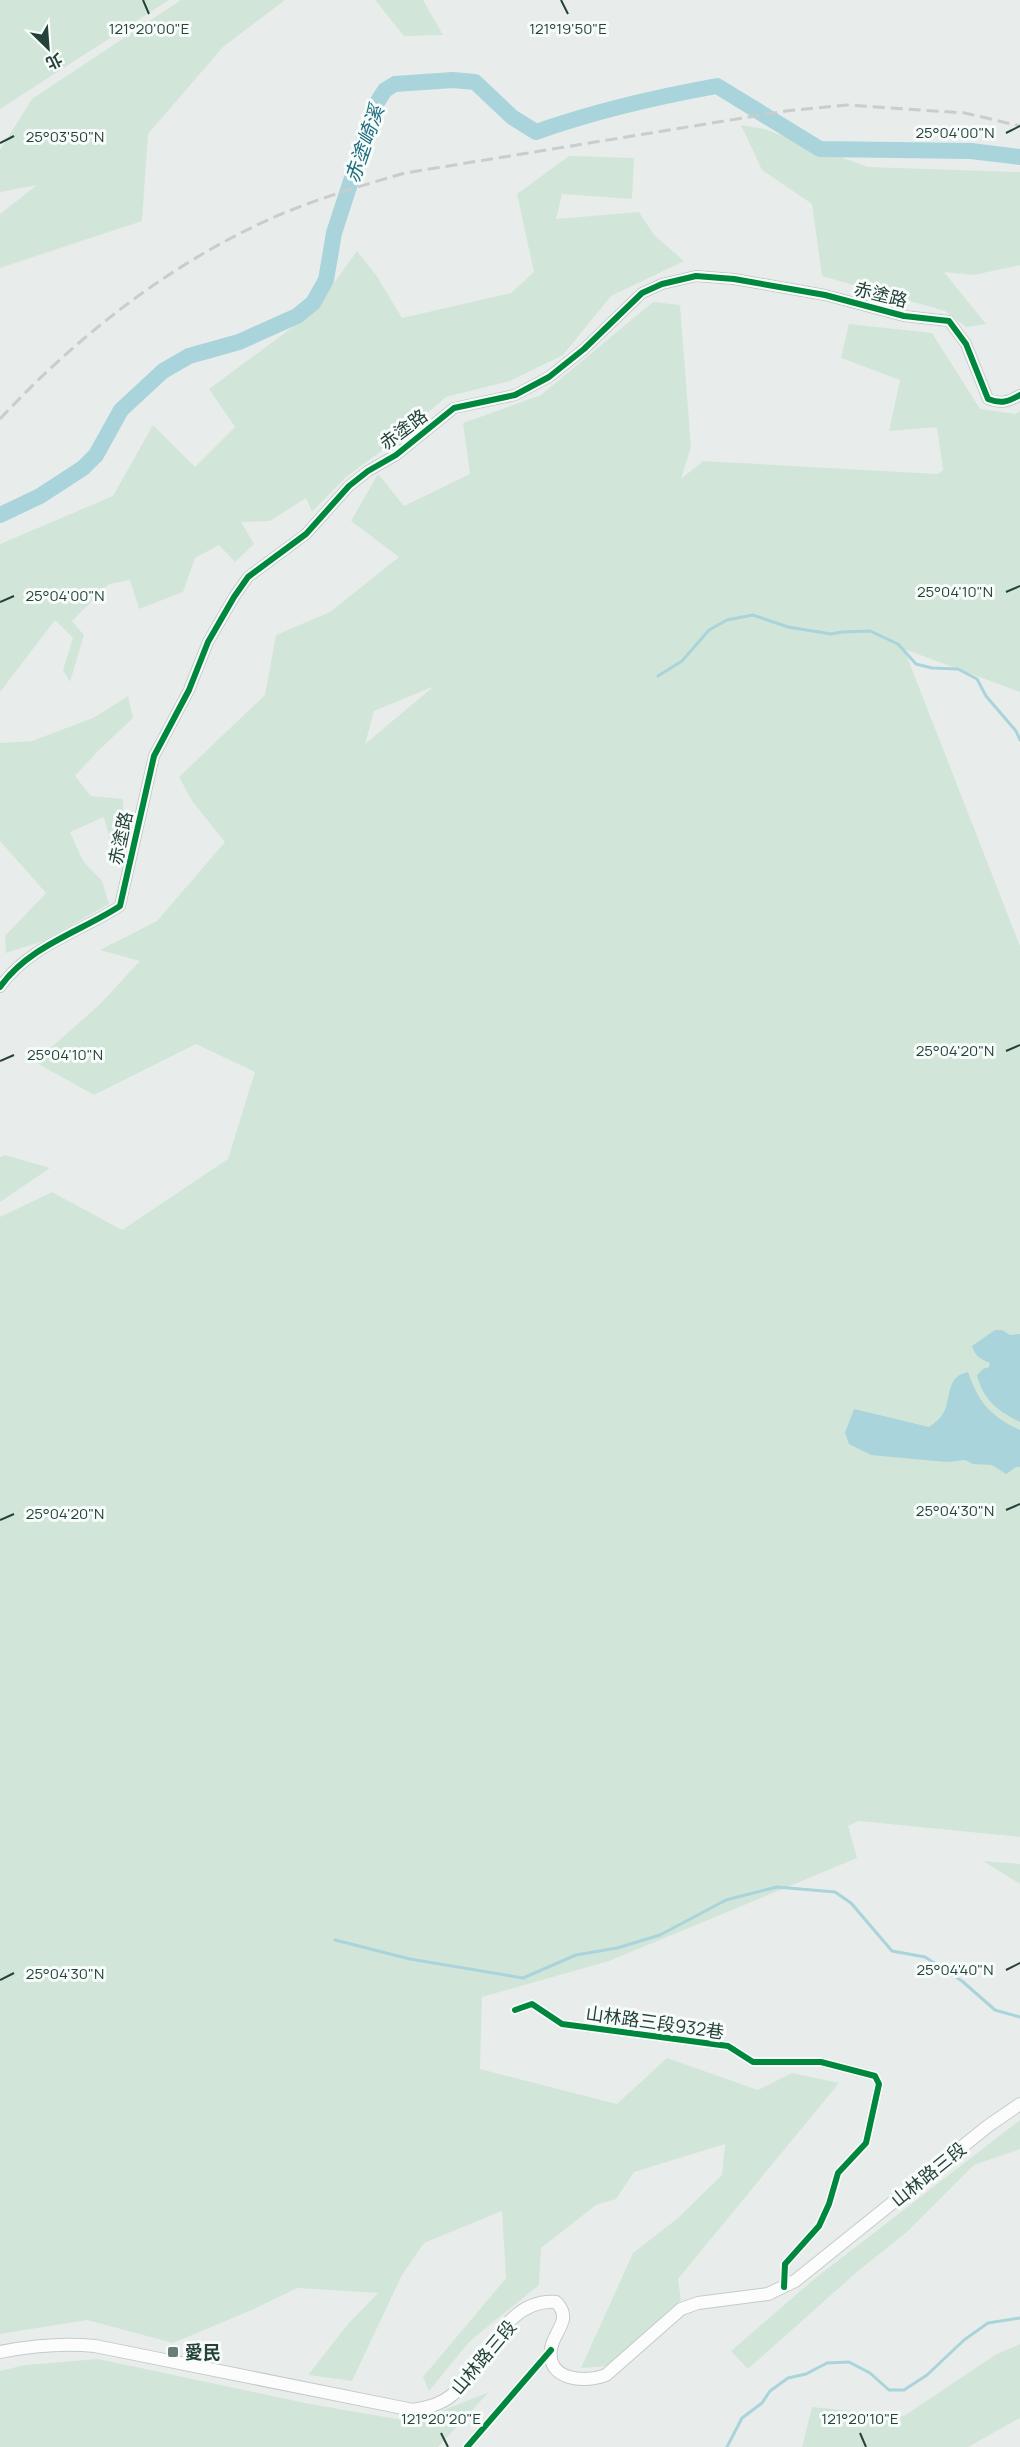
<svg xmlns="http://www.w3.org/2000/svg" width="1020" height="2447" viewBox="0 0 1020 2447" font-family="Manrope,'Noto Sans TC',sans-serif">
  <rect width="100%" height="100%" fill="#e8edeb"/>
  <path fill="#d1e6d8" fill-rule="evenodd" d="M0,0H169L0,109Z
    M181,0H285L223,47L148,134L142,221L0,268V214L37,185L0,192V150L32,99Z
    M375,0H423L443,35L404,36Z
    M741,125L764,129L868,167L1020,172V265L974,275L944,272L986,324L966,327L945,311L822,276L812,204L762,170Z
    M569,156L634,158L632,199L562,194L556,219L639,212L654,235L684,261L611,296L563,355L510,381L446,397L392,443L346,477L312,512L306,498L270,521L241,522L254,544L235,562L219,545L195,558L183,592L139,609L130,580L109,584L72,621L84,635L70,682L63,670L73,638L55,620L0,692V544L113,496L153,425L195,467L235,427L209,389L313,312L357,251L376,275L402,318L511,293L534,272L517,194Z
    M653,302L680,305L691,447L681,479L703,461L938,474L943,470L937,427L889,431L900,380L841,358L849,324L932,333L980,409L1016,414L1020,411V692L904,649L1020,946V1837L859,1821L848,1826L857,1858L609,1961L482,1997L480,2069L617,2104L667,2058L758,2090L792,2073L839,2083L678,2279L681,2300L607,2366L581,2368L633,2253L678,2218L722,2175L725,2144L634,2172L616,2199L596,2205L541,2248L539,2285L470,2341L429,2391L423,2377L506,2278L502,2211L424,2243L402,2275L352,2381L308,2375L348,2324L378,2293L297,2288L254,2309L173,2343L87,2320L0,2334V1217L52,1192L122,1230L228,1159L255,1072L196,1044L94,1095L35,1062L99,1005L140,961L100,950L157,921L225,842L192,801L179,777L265,695L276,635L330,612L399,557L351,521L378,474L404,506L470,474L463,423L541,395ZM432,687H433L365,744L374,711Z
    M128,696L133,718L97,752L75,776L91,796L123,799L125,860L116,863L104,817L70,832L83,861L102,881L109,904L43,941L6,953L5,936L46,893L0,841V743L32,741L93,718Z
    M5,1155L50,1168L0,1202V1157Z
    M983,1861L1020,1864V1884Z
    M1020,2120V2149L974,2165L908,2231L858,2271L748,2369L731,2351L813,2280Z
    M1020,2344V2418L968,2447H802L812,2407L904,2416L995,2355Z
    M98,2359L310,2404L414,2422L489,2392L438,2447H0V2371L25,2365Z"/>
  <path fill="#a9d4db" d="M995,1330H1002L1010,1335L1020,1334V1422C998,1411 983,1400 977,1375L983,1369L989,1367L990,1363C980,1359 975,1356 972,1346Z
    M968,1372C979,1403 990,1416 1020,1430V1467H1016L1006,1474L992,1465L973,1464L965,1460L947,1462L871,1455L849,1444L845,1433L854,1409L929,1427C935,1423 942,1417 945,1410C951,1394 947,1376 968,1372Z"/>
  <g fill="none" stroke-linecap="round" stroke-linejoin="round">
    <path stroke="#a9d4db" stroke-width="3" d="M658,676L682,661L709,630L727,620L753,615L788,627L831,634L842,632L870,631L898,644L916,664L932,668L958,669L977,679L986,696L1016,731L1020,740
      M335,1940L410,1959L523,1978L576,1955L617,1948L660,1935L726,1900L777,1887L835,1892L851,1903L892,1951L925,1957L962,1981L995,2010L1020,2017
      M727,2447L742,2418L762,2403L770,2391L788,2378L806,2374L827,2363L849,2362L870,2373L889,2390H904L927,2375L964,2340L988,2323L1020,2318"/>
    <path stroke="#a9d4db" stroke-width="16" d="M0,515L40,496L83,468L96,455L121,410L163,371L189,356L239,342L297,316L313,303L326,280L334,233L376,104L385,90L395,84L453,80L475,82L512,117L536,132C595,111 656,97 717,86L820,149L971,151L1020,157"/>
    <g stroke="#c5cac8" stroke-width="10">
      <path id="minor" d="M515,2010L532,2004L562,2024L728,2046L753,2062H821L875,2076L879,2084L866,2143L838,2173L829,2204L819,2226L785,2264L784,2287
        M467,2447L551,2350"/>
    </g>
    <g stroke="#c5cac8" stroke-width="12">
      <path id="tertiary" d="M0,987C29,946 80,932 120,906L154,756L189,690L208,642L234,597L248,577L306,534L349,486L368,471L396,455L454,408L515,395L549,377L584,349L642,293L662,284L696,276L734,279L825,295L904,316L949,321L966,344L988,399C1001,404 1008,402 1020,395"/>
    </g>
    <g stroke="#c3cbc8" stroke-width="14">
      <path id="secondary" d="M0,2352C31,2346 63,2343 95,2346L413,2410C427,2407 440,2405 452,2395C486,2368 502,2298 556,2302C561,2307 564,2312 563,2319C561,2329 552,2339 551,2349C546,2381 586,2383 606,2375L681,2309L698,2303L768,2294L795,2281L988,2126L1020,2104"/>
    </g>
    <use href="#minor" stroke="#fcfcfc" stroke-width="8"/>
    <use href="#tertiary" stroke="#fcfcfc" stroke-width="10"/>
    <use href="#secondary" stroke="#fcfcfc" stroke-width="12"/>
    <path stroke="#c9cdcc" stroke-width="3" stroke-dasharray="12 6" stroke-linecap="butt" d="M0,419C78,335 173,261 279,215C320,198 363,185 405,173L786,111L847,105L965,113L1020,126"/>
    <g stroke="#f7fbf9" stroke-width="10">
      <path id="cycleway" d="M0,987C29,946 80,932 120,906L154,756L189,690L208,642L234,597L248,577L306,534L349,486L368,471L396,455L454,408L515,395L549,377L584,349L642,293L662,284L696,276L734,279L825,295L904,316L949,321L966,344L988,399C1001,404 1008,402 1020,395
        M515,2010L532,2004L562,2024L728,2046L753,2062H821L875,2076L879,2084L866,2143L838,2173L829,2204L819,2226L785,2264L784,2287
        M467,2447L551,2350"/>
    </g>
    <use href="#cycleway" stroke="#00873e" stroke-width="6"/>
  </g>
  <path fill="none" stroke="#24423a" stroke-width="2" d="M143,0L149,14M561,0L568,14M1006,133L1020,126M0,143L14,136M1006,592L1020,586M0,602L14,596M1006,1051L1020,1045M0,1061L14,1055M1006,1510L1020,1504M0,1520L14,1514M1006,1970L1020,1963M0,1980L14,1973M441,2433L448,2447M860,2433L866,2447"/>
  <rect fill="#697e78" stroke="#f7fbf9" stroke-width="2" x="167" y="2346" width="12" height="12" rx="3"/>
  <g text-anchor="middle" dominant-baseline="central" stroke-width="6" stroke-linejoin="round" paint-order="stroke">
    <g font-size="18" fill="#24423a" stroke="#f7fbf9">
      <text transform="translate(881 294) rotate(14)">赤塗路</text>
      <text transform="translate(403 429) rotate(-37)">赤塗路</text>
      <text transform="translate(120 838) rotate(-78)">赤塗路</text>
      <text transform="translate(655 2022) rotate(8)">山林路三段932巷</text>
      <text transform="translate(928 2174) rotate(-39)">山林路三段</text>
      <text transform="translate(483 2357) rotate(-50)">山林路三段</text>
    </g>
    <g font-size="18" font-weight="bold" fill="#24423a" stroke="#f7fbf9" text-anchor="start">
      <text x="185" y="2352">愛民</text>
    </g>
    <g font-size="20" font-style="italic" fill="#1c6f80" stroke="#f7fbf9">
      <text transform="translate(364 144) rotate(-71)">赤塗崎溪</text>
    </g>
  </g>
  <g font-size="15" text-anchor="middle" fill="#24423a" stroke="#f7fbf9" stroke-width="6" stroke-linejoin="round" paint-order="stroke">
    <text x="149" y="34">121°20'00"E</text>
    <text x="568" y="34">121°19'50"E</text>
    <text x="955" y="138">25°04'00"N</text>
    <text x="65" y="142">25°03'50"N</text>
    <text x="955" y="597">25°04'10"N</text>
    <text x="65" y="601">25°04'00"N</text>
    <text x="955" y="1056">25°04'20"N</text>
    <text x="65" y="1060">25°04'10"N</text>
    <text x="955" y="1516">25°04'30"N</text>
    <text x="65" y="1519">25°04'20"N</text>
    <text x="955" y="1975">25°04'40"N</text>
    <text x="65" y="1979">25°04'30"N</text>
    <text x="441" y="2424">121°20'20"E</text>
    <text x="860" y="2424">121°20'10"E</text>
  </g>
  <g transform="translate(48 48) rotate(155)" stroke="#f7fbf9" stroke-width="4.5" paint-order="stroke">
  <path d="M0-4.5L10 22L0 15L-10 22Z" fill="#24423a"/>
  <text y="-9" font-size="16" font-weight="bold" text-anchor="middle" fill="#24423a">北</text>
  </g>
</svg>
